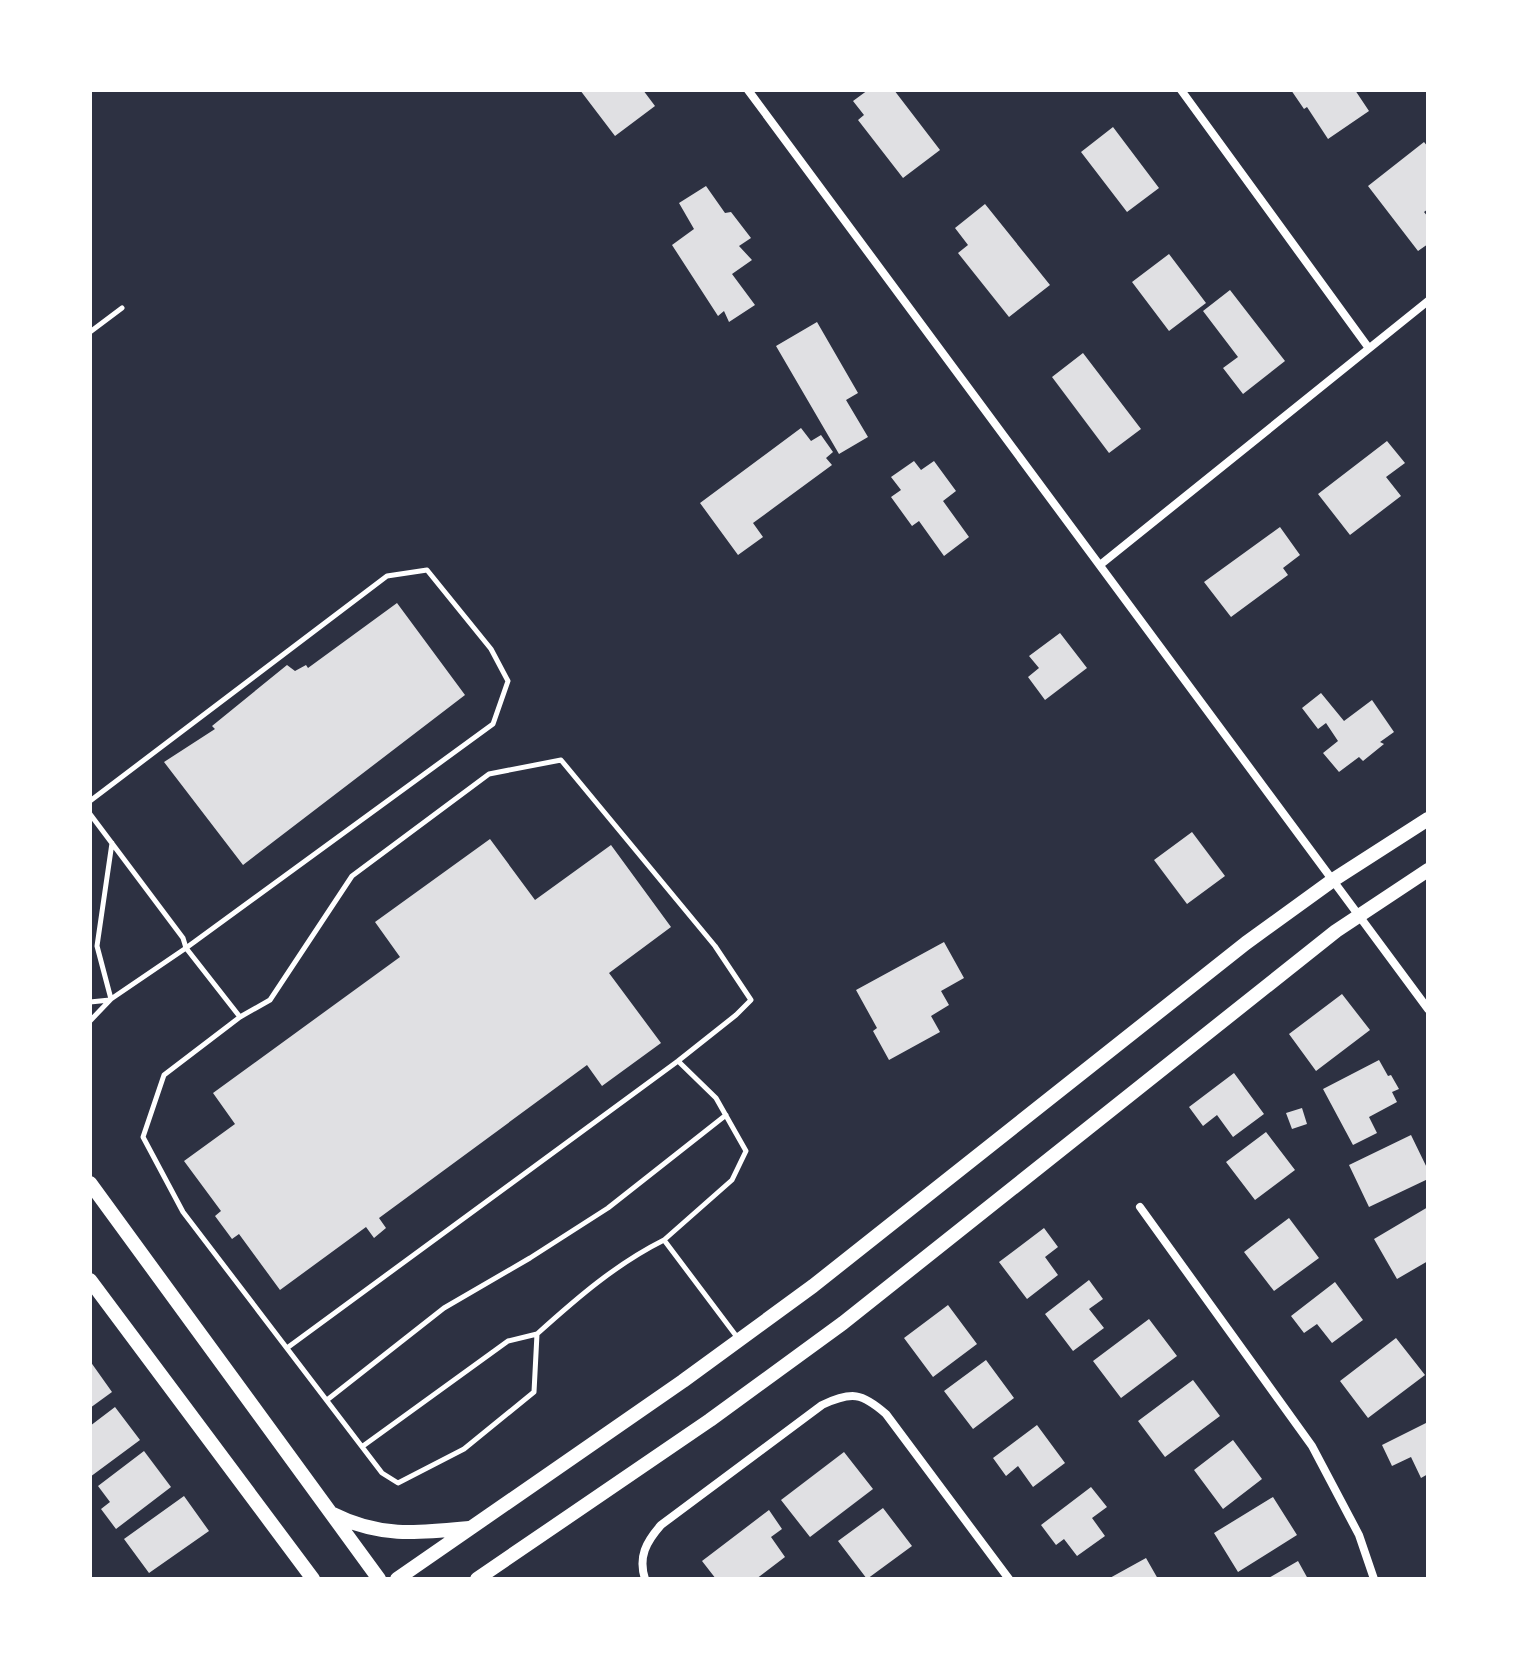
<svg xmlns="http://www.w3.org/2000/svg" width="1518" height="1669" viewBox="0 0 1518 1669" font-family="Cabin,sans-serif">
  <rect width="100%" height="100%" fill="#2d3142"/>
  <path fill="#e0e0e3" d="M580,90H643L655,106L615,136Z
    M868,90H894L940,150L903,178L858,120L864,115L853,101Z
    M1291,90H1355L1369,111L1328,139L1307,107L1304,109Z
    M1113,127L1159,188L1127,212L1081,152Z
    M1424,142L1428,147V209L1424,212L1428,217V244L1418,251L1368,186Z
    M706,186L725,213L731,212L751,238L739,246L752,260L732,274L755,305L729,322L724,311L718,316L672,245L694,229L679,203Z
    M985,204L1050,285L1009,317L958,253L968,245L955,228Z
    M1169,254L1206,303L1169,331L1132,282Z
    M1230,290L1285,361L1243,394L1223,368L1238,357L1203,311Z
    M817,322L858,393L846,400L868,437L839,454L776,346Z
    M1083,353L1141,429L1109,453L1052,377Z
    M801,428L811,441L821,435L833,452L826,458L832,465L753,523L763,537L738,555L700,503Z
    M1387,441L1405,463L1386,477L1401,496L1350,535L1318,494Z
    M914,461L921,470L934,461L956,491L943,501L969,537L944,556L919,521L912,526L891,497L901,490L891,477Z
    M1280,527L1300,555L1283,568L1288,575L1231,617L1204,582Z
    M397,603L465,695L243,865L164,762L215,729L212,726L287,665L295,671L306,665L308,668Z
    M1060,633L1087,668L1045,700L1028,677L1039,668L1029,656Z
    M1321,693L1344,721L1372,700L1394,732L1380,742L1384,744L1363,761L1359,757L1339,772L1323,753L1338,741L1326,723L1318,729L1302,708Z
    M1192,832L1225,876L1187,904L1154,860Z
    M490,839L535,900L611,845L671,927L609,973L661,1043L602,1086L587,1065L379,1218L386,1228L374,1238L366,1227L280,1290L239,1234L232,1239L215,1216L221,1211L184,1161L235,1124L213,1093L400,957L375,922Z
    M944,942L964,978L941,991L949,1005L931,1016L940,1032L889,1060L873,1031L877,1028L856,990Z
    M1342,994L1370,1030L1316,1071L1289,1034Z
    M1379,1060L1388,1076L1391,1075L1399,1089L1392,1092L1397,1102L1369,1117L1377,1133L1353,1145L1323,1089Z
    M1234,1073L1264,1114L1233,1137L1217,1115L1203,1126L1189,1107Z
    M1302,1108L1307,1124L1292,1129L1286,1113Z
    M1266,1132L1295,1170L1255,1200L1226,1162Z
    M1411,1135L1428,1170V1179L1369,1207L1349,1165Z
    M1428,1207V1261L1397,1279L1374,1239Z
    M1289,1218L1319,1258L1274,1291L1244,1252Z
    M1044,1228L1058,1247L1045,1257L1058,1275L1027,1299L999,1262Z
    M1089,1280L1103,1299L1089,1309L1104,1328L1073,1351L1045,1314Z
    M1335,1282L1363,1320L1332,1343L1317,1324L1304,1333L1291,1316Z
    M948,1305L977,1344L933,1377L904,1338Z
    M1149,1319L1177,1356L1121,1398L1093,1361Z
    M1396,1338L1425,1375L1368,1418L1340,1381Z
    M986,1360L1014,1398L973,1429L944,1391Z
    M90,1361L112,1392L90,1408Z
    M1193,1380L1220,1416L1165,1457L1138,1421Z
    M115,1407L140,1440L90,1477V1426Z
    M1428,1422V1474L1421,1478L1411,1457L1392,1466L1382,1445Z
    M1037,1425L1065,1463L1033,1487L1018,1466L1006,1476L993,1458Z
    M1233,1440L1262,1479L1223,1509L1194,1470Z
    M144,1451L171,1487L116,1529L101,1509L110,1502L98,1486Z
    M844,1452L873,1489L810,1537L781,1500Z
    M1091,1487L1107,1507L1092,1518L1105,1536L1077,1556L1064,1539L1056,1545L1041,1525Z
    M184,1496L209,1531L149,1573L124,1539Z
    M1273,1497L1297,1535L1238,1572L1214,1533Z
    M883,1508L912,1546L867,1579L838,1541Z
    M769,1510L782,1529L771,1537L785,1557L756,1579H716L702,1561Z
    M1146,1558L1158,1579H1108Z
    M1298,1561L1308,1579H1267Z"/>
  <g fill="none" stroke-linecap="round" stroke-linejoin="round">
    <path stroke="#fff" stroke-width="5" d="M90,332L122,308
      M90,801L387,576L427,570L491,649L508,681L493,724L186,948L240,1017
      M90,814L183,938L186,948L111,999L90,1021
      M111,999L97,946L112,843
      M90,1002L110,1000
      M664,1240L732,1180L746,1151L716,1098L678,1061
      M287,1348L678,1061L736,1015L751,1000L715,946L561,760L489,774L352,876L270,1000L240,1017L164,1075L143,1137L183,1212L382,1473L398,1483L464,1449L534,1392L537,1334C577,1298 616,1264 664,1240L737,1337
      M327,1400L444,1308L530,1258L608,1208L726,1115
      M363,1446L508,1341L537,1334"/>
    <path stroke="#fff" stroke-width="8" d="M748,90L1428,1009
      M1181,90L1368,347
      M1100,565L1428,301
      M1140,1207L1312,1446L1359,1535L1374,1579
      M645,1579C638,1557 646,1542 661,1525L822,1405C852,1391 862,1393 886,1414L1009,1579"/>
    <path stroke="#fff" stroke-width="14" d="M90,1183L379,1579
      M90,1280L313,1579
      M333,1514C380,1538 419,1533 469,1528
      M397,1579L683,1381L813,1286L1246,943L1333,880L1428,819
      M477,1579L710,1420L843,1323L1336,931L1428,870"/>
  </g>
  <rect width="1518" height="1669" fill="none" stroke="#ffffff" stroke-width="184"/>
</svg>
